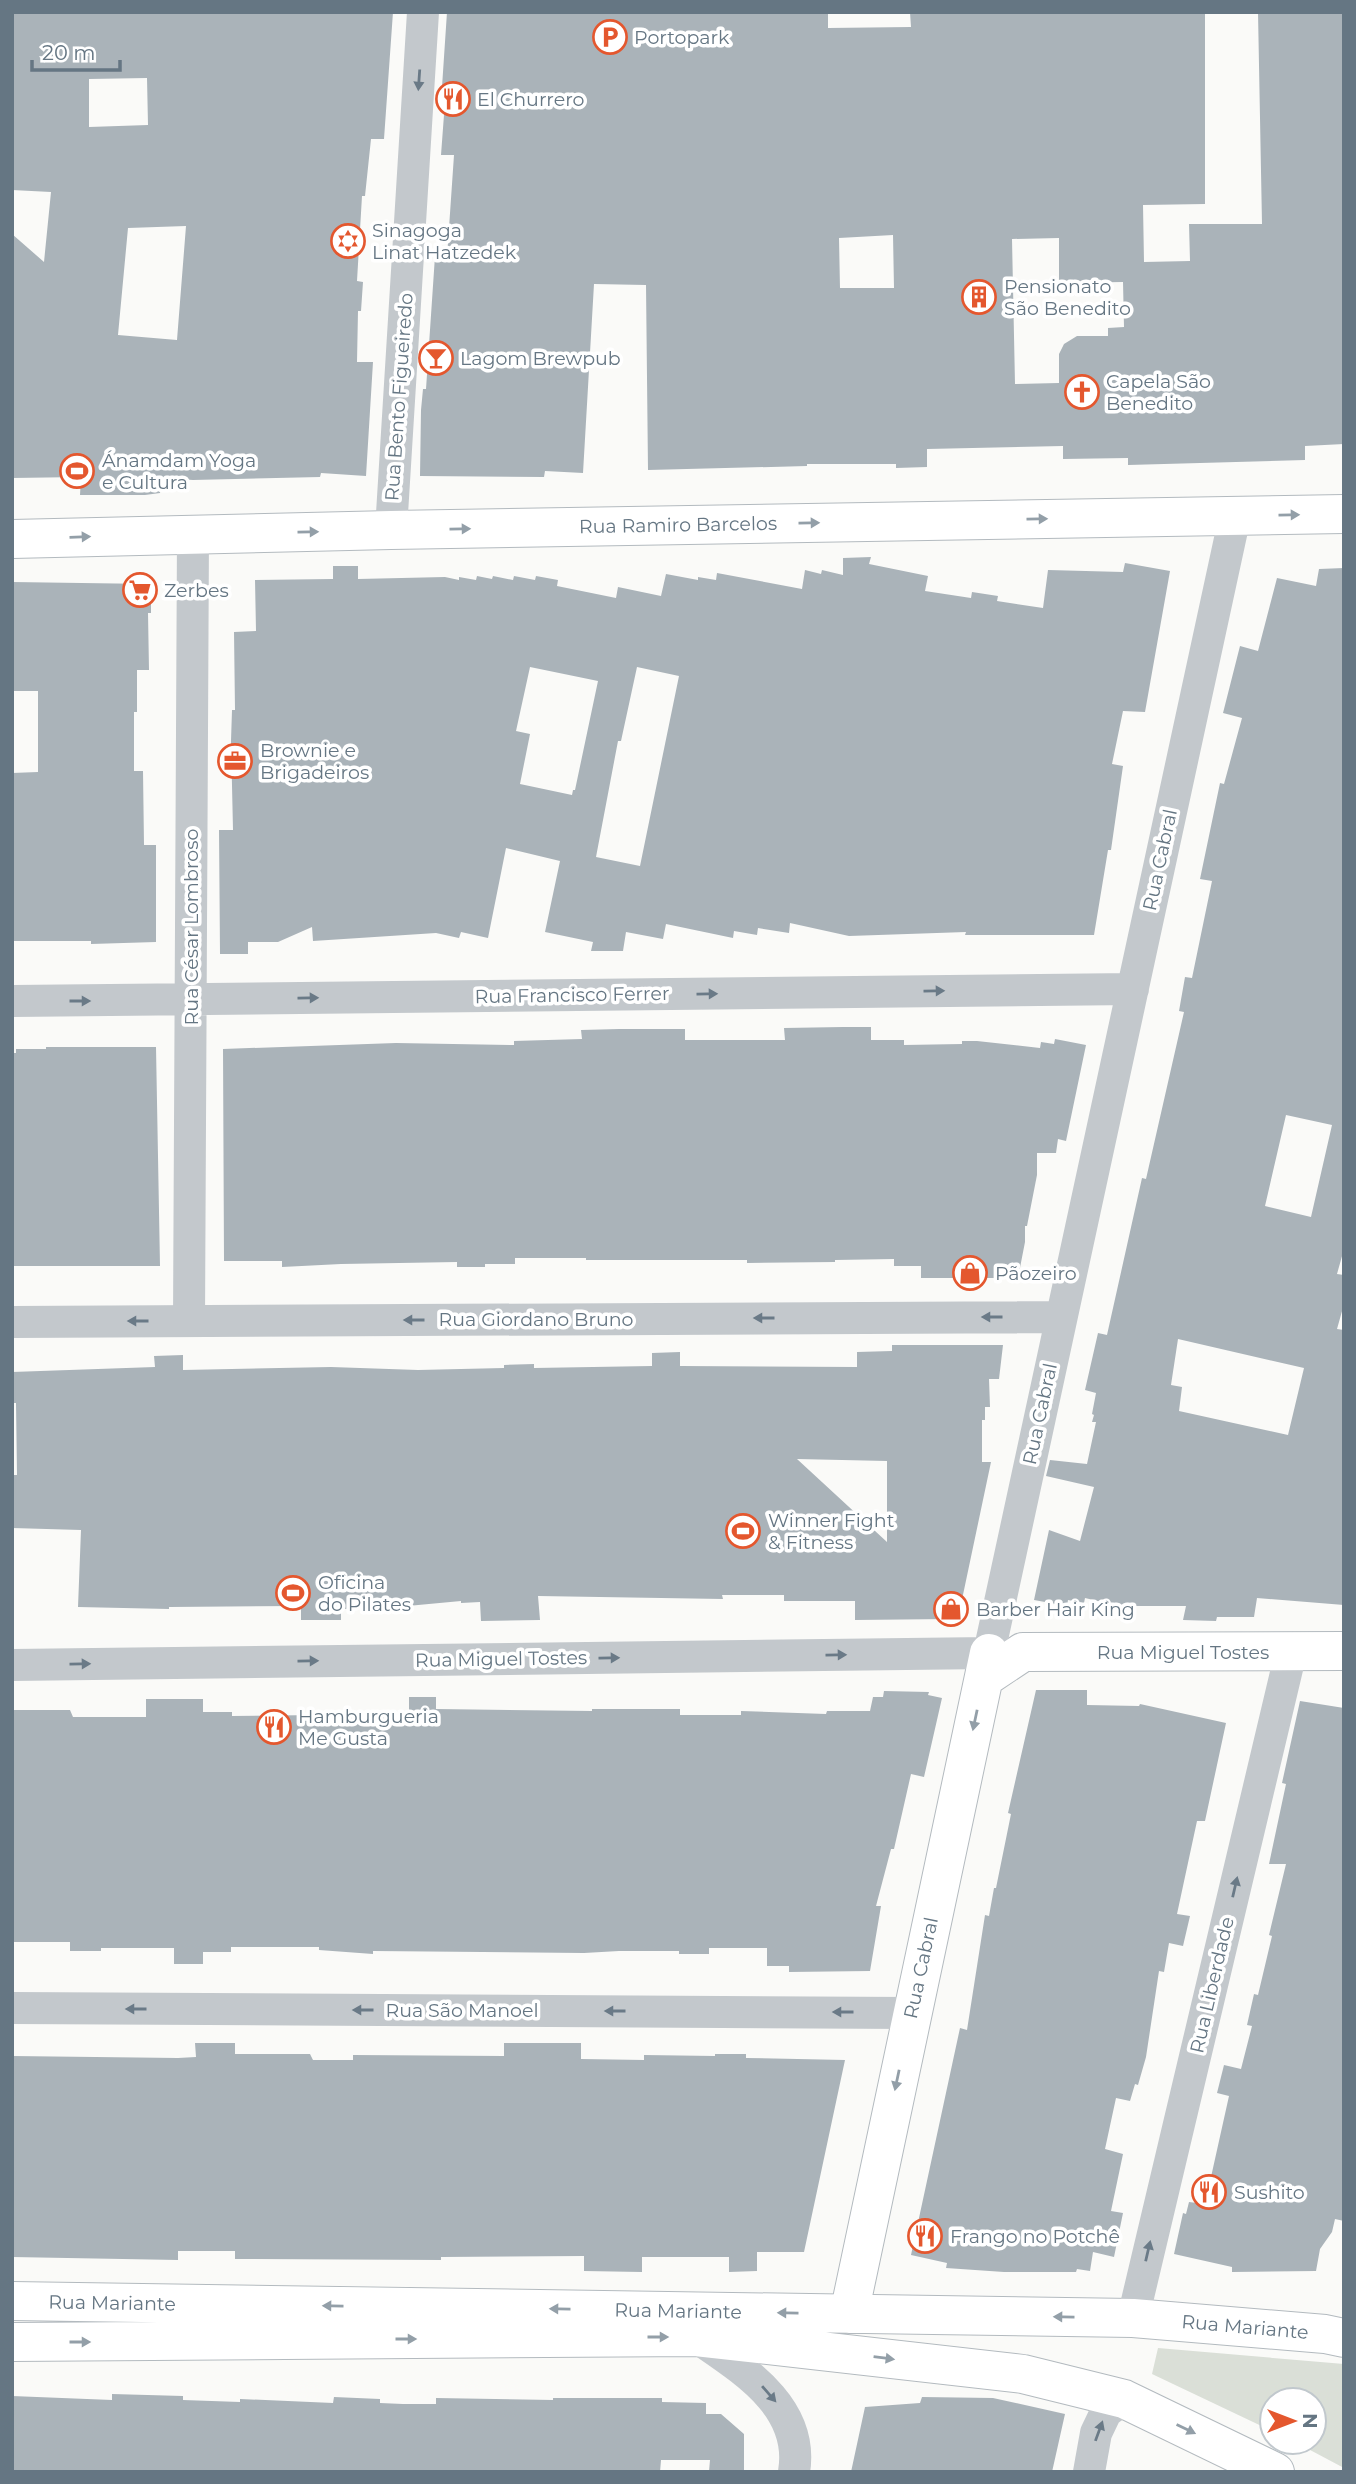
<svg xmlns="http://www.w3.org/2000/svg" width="1356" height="2484" viewBox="0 0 1356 2484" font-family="Montserrat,sans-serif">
  <rect width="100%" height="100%" fill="#fafaf8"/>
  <path fill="#dadfd7" d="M1158,2348L1344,2364V2468L1295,2442H1314V2400H1272V2431L1152,2374Z"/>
  <path fill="#aab3b9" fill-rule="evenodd" d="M12,12H393L384,139H371L365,196H362L357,281L363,282L361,311H358L357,362H373L366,476L321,473L320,477L193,480L162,478L160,493L145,495H80L81,477L12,478V234L44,262L51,192L12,190ZM147,78L148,125L89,127V79ZM186,226L177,340L118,335L128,228Z
    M447,12H828V28L911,27L910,12H1205V204L1143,205L1144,262L1190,261L1189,224H1262L1258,12H1344V444L1305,446V460L1128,465V458L1063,459V446L927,449V467L896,468V464H807V466L648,470L646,285L594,284L583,473L545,471L544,477L420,476L421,410L423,389H426L435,256L447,257L454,155H441L446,88L442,87ZM893,235L894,288H840L839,238ZM1059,238V283L1123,282L1124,327L1108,328V336H1077L1064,344L1059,354V383L1015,384L1012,239Z
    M871,557L869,564L928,576L925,591L971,598L972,592L998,596L997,601L1043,608L1048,570L1123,572L1125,563L1170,571L1145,712L1123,711L1112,764L1123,766L1111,850H1108L1094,935H965L966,932L849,936L790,923L789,933L758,928L757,935L734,931L733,938L666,924L663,939L626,932L623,951H591L593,942L545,932L560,861L506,848L488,938L461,932L459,938L436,933L313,941L312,927L278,942H248V954H220L219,830H233L231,741L232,710H235L234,632L256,631L255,580L333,579V566H358V579L445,577L459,580V577L476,580L477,576L492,579L493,576L513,580L514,576L535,580L536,576L558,580L557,586L616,598L618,587L661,596L666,574L698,580V577L716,580L717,573L802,589L805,570L821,574L822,570L843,575V558ZM530,667L598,681L575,790H573L572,795L520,784L530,734L516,731ZM637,667L679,676L640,866L596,857L618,741H621Z
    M1344,568V1249L1337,1274L1344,1275V1304L1337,1329L1344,1330V1605L1257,1598L1254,1617H1217L1216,1621L1183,1620L1186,1606H1119L1085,1598L1084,1603L1068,1600L1067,1606L1034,1600L1049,1530L1080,1541L1094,1487L1046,1476L1050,1460L1087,1464L1096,1422H1092L1094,1415L1092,1414L1096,1393L1085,1390L1098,1333L1107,1335L1142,1178L1146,1179L1184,1012L1179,1011L1185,977L1192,978L1212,881L1200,879L1220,783L1224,784L1242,718L1223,713L1240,646L1258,651L1277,578L1316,586L1319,569ZM1286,1115L1332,1125L1311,1217L1265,1206ZM1178,1339L1304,1368L1288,1435L1179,1411L1182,1387L1171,1385Z
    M12,582L151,584V613H148L149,670H137V712H134V771H143L144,845H156V942L91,944V941H12V773L38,772V691H12Z
    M843,1027H871V1040H904V1045L962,1044V1041H977L1040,1048L1041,1042L1054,1044L1055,1039L1086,1045L1066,1141L1058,1139L1056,1153H1037V1175L1027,1226H1025V1242L1018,1278H921V1266H894V1259L835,1260V1262L747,1263V1260H586V1258H515V1264H485V1267H457V1262L341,1264L282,1267V1261H224L223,1049L396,1043L514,1045V1041L582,1039L581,1030L619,1029H685V1040H785L784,1028Z
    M46,1047H156L160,1266H12V1053H16V1049H46Z
    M892,1345H1003L999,1379H989L990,1407H985V1420H982V1462H991L960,1609L956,1616L949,1619L855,1620V1601H784V1595H722L723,1599L538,1596L540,1620L481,1621L480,1602L461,1603V1601L386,1608L341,1609V1620H301V1606L169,1607V1609L78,1607L81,1530L12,1528V1475H17L16,1403H12V1372L155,1367L154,1356L183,1355V1370L331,1367L418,1370L504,1368V1365L534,1364V1368L652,1366V1353L680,1352V1366L857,1367V1352L892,1351ZM797,1459L887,1461V1542Z
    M1036,1690H1087V1705L1139,1706L1140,1704L1226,1723L1205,1821H1197L1177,1914L1190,1916L1183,1946L1169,1943L1164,1972L1159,1971L1146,2057L1138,2085L1135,2084L1130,2101L1116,2098L1105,2149L1123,2154L1111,2211L1123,2213L1114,2257L1093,2252L1090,2271L1077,2269L1076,2272H1004L946,2268L947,2263L911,2255L960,2028L967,2030L985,1915L989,1916L994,1888H996L1011,1814L1008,1813Z
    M884,1691L929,1692L928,1695L942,1698L924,1777L911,1774L894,1849H891L876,1906H881L870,1971L789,1972V1966H767V1948H709V1954H679V1951H619L584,1953L373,1951V1954L319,1950V1947H231V1952H203V1964H174V1948H101V1951H70V1942H12V1710H70L73,1717H146V1699H203V1712H232V1716L319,1715V1713L409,1711V1697H436V1709L592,1711V1709H680V1715H741V1711L826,1714L827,1711H870L873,1697H883Z
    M1300,1701L1344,1708V2221L1335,2219L1332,2232L1320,2249L1316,2271L1232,2272V2267L1174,2254L1183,2213L1186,2214L1189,2202L1205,2204L1229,2096L1217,2093L1224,2065L1241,2069L1252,2026L1247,2025L1254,1994L1258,1995L1272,1936L1269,1935L1286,1864H1269L1286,1784L1282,1783Z
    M195,2043H235V2054H310L313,2060H353V2055L504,2056V2043H581V2059L644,2060V2055L715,2056V2054H746V2058L845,2060L804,2252H757V2271L729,2272V2257H642V2272L584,2271V2256L441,2257V2260L235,2259V2251H178V2260L12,2257V2056L178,2058L196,2057Z
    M112,2394L183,2396V2400L240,2402V2399L333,2403L334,2397L380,2399V2403L403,2404H436V2398L553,2400V2398H662V2402L706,2403V2414H721L744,2434V2472H709L710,2460H661L660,2472H12V2396L112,2400Z
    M922,2397L993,2398L1065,2414L1052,2472H851L865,2407L920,2403Z"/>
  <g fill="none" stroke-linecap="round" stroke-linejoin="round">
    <g stroke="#b3babf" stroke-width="40">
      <path id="secondary" d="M12,539L391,530L1344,514
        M984,1678L1023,1652L1344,1651
        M12,2301L1133,2318L1325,2334L1344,2338
        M849,2314L989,1653
        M12,2342L696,2337L1023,2374L1124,2399L1275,2472"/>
    </g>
    <path stroke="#c3c8cc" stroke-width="32" d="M391,530L423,12
      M12,1001L1133,989
      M189,1321L193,534
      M12,1322L1060,1317
      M12,1665L989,1653L1235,516
      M12,2008L911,2013
      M1133,2318L1291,1652
      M696,2337C742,2369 805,2406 794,2472
      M1089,2472L1096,2433L1106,2412L1124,2399"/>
    <use href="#secondary" stroke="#fff" stroke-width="38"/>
  </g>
  <defs><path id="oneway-solid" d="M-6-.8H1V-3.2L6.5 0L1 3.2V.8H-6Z" transform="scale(1.75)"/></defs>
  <g fill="#6a7a87">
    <use href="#oneway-solid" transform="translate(419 80) rotate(94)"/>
    <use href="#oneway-solid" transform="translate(934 991) rotate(-1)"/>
    <use href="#oneway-solid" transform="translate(707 994) rotate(-1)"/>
    <use href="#oneway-solid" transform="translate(308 998) rotate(-1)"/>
    <use href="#oneway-solid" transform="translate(80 1001)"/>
    <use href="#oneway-solid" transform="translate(992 1317) rotate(180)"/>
    <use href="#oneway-solid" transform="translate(764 1318) rotate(180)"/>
    <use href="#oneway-solid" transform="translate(414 1320) rotate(180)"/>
    <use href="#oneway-solid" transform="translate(138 1321) rotate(180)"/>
    <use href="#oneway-solid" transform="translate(836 1655) rotate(-1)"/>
    <use href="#oneway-solid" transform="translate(609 1658) rotate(-1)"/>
    <use href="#oneway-solid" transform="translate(308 1661) rotate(-1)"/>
    <use href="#oneway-solid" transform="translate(80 1664) rotate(-1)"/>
    <use href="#oneway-solid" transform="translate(1235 1887) rotate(-77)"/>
    <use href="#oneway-solid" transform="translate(136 2009) rotate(-180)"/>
    <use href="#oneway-solid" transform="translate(363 2010) rotate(-180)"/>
    <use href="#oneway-solid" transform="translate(615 2011) rotate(-180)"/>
    <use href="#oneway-solid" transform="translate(843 2012) rotate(-180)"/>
    <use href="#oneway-solid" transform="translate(1148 2251) rotate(-77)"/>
    <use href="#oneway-solid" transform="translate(769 2394) rotate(49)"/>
    <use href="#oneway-solid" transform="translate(1099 2431) rotate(-70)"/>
  </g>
  <g fill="#939fa8">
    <use href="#oneway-solid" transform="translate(1289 515) rotate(-1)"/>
    <use href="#oneway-solid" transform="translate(1037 519) rotate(-1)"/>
    <use href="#oneway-solid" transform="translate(809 523) rotate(-1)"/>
    <use href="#oneway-solid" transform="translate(460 529) rotate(-1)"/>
    <use href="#oneway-solid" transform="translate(308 532) rotate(-1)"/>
    <use href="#oneway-solid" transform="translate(80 537) rotate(-2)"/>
    <use href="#oneway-solid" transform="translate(975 1720) rotate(102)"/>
    <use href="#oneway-solid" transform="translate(897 2080) rotate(102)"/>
    <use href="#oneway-solid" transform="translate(333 2306) rotate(-179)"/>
    <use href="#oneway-solid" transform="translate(560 2309) rotate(-179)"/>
    <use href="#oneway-solid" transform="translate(788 2313) rotate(-179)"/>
    <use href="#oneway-solid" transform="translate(1064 2317) rotate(-179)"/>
    <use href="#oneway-solid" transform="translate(658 2337)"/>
    <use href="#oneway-solid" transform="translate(406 2339)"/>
    <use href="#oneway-solid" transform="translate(80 2342)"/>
    <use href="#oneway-solid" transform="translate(884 2358) rotate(7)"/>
    <use href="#oneway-solid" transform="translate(1186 2429) rotate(26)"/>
  </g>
  <defs>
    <g id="parking-ring" transform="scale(1.75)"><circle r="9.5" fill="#fff" stroke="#e4572e" stroke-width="1.5"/><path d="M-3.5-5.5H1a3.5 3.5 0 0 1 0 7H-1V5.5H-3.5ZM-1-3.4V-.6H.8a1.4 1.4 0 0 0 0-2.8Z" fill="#e4572e"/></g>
    <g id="restaurant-ring" transform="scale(1.75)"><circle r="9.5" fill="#fff" stroke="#e4572e" stroke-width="1.5"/><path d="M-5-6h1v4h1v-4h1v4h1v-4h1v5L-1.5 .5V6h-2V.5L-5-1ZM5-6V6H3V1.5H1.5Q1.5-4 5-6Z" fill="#e4572e"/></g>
    <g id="synagogue-ring" transform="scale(1.75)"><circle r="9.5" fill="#fff" stroke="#e4572e" stroke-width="1.5"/><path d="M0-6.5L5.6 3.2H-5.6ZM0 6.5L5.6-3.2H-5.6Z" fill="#e4572e"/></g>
    <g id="building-ring" transform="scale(1.75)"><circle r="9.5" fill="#fff" stroke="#e4572e" stroke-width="1.5"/><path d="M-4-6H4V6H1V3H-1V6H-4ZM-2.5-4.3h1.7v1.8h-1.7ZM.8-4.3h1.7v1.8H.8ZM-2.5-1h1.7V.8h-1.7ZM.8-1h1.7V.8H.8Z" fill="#e4572e"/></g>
    <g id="bar-ring" transform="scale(1.75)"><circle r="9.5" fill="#fff" stroke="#e4572e" stroke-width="1.5"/><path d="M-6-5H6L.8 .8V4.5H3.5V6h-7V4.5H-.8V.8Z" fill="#e4572e"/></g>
    <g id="church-ring" transform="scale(1.75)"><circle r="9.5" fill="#fff" stroke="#e4572e" stroke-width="1.5"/><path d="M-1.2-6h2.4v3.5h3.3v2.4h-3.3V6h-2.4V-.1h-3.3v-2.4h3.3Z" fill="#e4572e"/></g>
    <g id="stadium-ring" transform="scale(1.75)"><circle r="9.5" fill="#fff" stroke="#e4572e" stroke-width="1.5"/><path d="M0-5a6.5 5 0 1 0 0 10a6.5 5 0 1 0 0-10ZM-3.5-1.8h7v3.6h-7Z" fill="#e4572e"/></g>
    <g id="supermarket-ring" transform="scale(1.75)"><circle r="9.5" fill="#fff" stroke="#e4572e" stroke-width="1.5"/><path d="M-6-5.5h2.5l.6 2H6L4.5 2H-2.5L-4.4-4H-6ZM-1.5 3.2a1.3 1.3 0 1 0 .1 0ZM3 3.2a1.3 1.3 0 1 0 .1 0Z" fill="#e4572e"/></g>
    <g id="office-ring" transform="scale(1.75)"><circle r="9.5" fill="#fff" stroke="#e4572e" stroke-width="1.5"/><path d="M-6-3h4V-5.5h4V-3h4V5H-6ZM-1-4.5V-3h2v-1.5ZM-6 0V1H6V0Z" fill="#e4572e"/></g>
    <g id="shop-ring" transform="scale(1.75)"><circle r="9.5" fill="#fff" stroke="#e4572e" stroke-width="1.5"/><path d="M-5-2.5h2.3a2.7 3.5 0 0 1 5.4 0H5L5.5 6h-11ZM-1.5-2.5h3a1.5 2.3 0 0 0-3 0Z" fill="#e4572e"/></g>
  </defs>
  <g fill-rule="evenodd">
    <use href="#parking-ring" x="610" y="37"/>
    <use href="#restaurant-ring" x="453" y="99"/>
    <use href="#synagogue-ring" x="348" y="241"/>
    <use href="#building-ring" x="979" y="297"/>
    <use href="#bar-ring" x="436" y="358"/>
    <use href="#church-ring" x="1082" y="392"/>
    <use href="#stadium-ring" x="77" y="471"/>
    <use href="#supermarket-ring" x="140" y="590"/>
    <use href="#office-ring" x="235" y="761"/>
    <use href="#shop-ring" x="970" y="1273"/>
    <use href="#stadium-ring" x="743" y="1531"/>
    <use href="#stadium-ring" x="293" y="1593"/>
    <use href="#shop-ring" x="951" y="1609"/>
    <use href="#restaurant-ring" x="274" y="1727"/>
    <use href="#restaurant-ring" x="1209" y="2192"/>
    <use href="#restaurant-ring" x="925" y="2236"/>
  </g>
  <g text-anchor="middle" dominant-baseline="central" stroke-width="7" stroke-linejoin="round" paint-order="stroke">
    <g font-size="19" fill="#657683" stroke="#fff" text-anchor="start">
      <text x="634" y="37">Portopark</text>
      <text x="477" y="99">El Churrero</text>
      <text x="372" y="230">Sinagoga<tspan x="372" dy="22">Linat Hatzedek</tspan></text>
      <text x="1004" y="286">Pensionato<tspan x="1004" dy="22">São Benedito</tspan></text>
      <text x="460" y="358">Lagom Brewpub</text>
      <text x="1106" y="381">Capela São<tspan x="1106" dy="22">Benedito</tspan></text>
      <text x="102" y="460">Ánamdam Yoga<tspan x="102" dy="22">e Cultura</tspan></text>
      <text x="164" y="590">Zerbes</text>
      <text x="260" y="750">Brownie e<tspan x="260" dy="22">Brigadeiros</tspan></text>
      <text x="995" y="1273">Pãozeiro</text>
      <text x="768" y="1520">Winner Fight<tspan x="768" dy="22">&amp; Fitness</tspan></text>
      <text x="318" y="1582">Oficina<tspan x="318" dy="22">do Pilates</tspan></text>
      <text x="976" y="1609">Barber Hair King</text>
      <text x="298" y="1716">Hamburgueria<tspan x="298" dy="22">Me Gusta</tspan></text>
      <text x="1234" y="2192">Sushito</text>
      <text x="950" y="2236">Frango no Potchê</text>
    </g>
    <g font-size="19" fill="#657683" stroke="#fff">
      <text transform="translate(399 397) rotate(-86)">Rua Bento Figueiredo</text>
      <text transform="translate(678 525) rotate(-1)">Rua Ramiro Barcelos</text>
      <text transform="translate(1160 860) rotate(-78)">Rua Cabral</text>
      <text transform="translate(191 927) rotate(-90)">Rua César Lombroso</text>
      <text transform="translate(572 995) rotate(-1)">Rua Francisco Ferrer</text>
      <text x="536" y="1319">Rua Giordano Bruno</text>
      <text transform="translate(1040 1414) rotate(-78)">Rua Cabral</text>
      <text x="1183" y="1652">Rua Miguel Tostes</text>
      <text transform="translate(501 1659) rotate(-1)">Rua Miguel Tostes</text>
      <text transform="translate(921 1968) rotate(-78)">Rua Cabral</text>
      <text transform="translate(1212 1985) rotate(-77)">Rua Liberdade</text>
      <text x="462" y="2010">Rua São Manoel</text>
      <text transform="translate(112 2303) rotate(1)">Rua Mariante</text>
      <text transform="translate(678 2311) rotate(1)">Rua Mariante</text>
      <text transform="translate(1245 2327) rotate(5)">Rua Mariante</text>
    </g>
  </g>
  <rect width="1356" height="2484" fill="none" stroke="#657683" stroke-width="28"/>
  <g transform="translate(1293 2421) rotate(90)"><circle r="33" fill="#ffffff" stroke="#c1c8cd" stroke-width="2"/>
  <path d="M0-5L12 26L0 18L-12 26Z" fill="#e4572e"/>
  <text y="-10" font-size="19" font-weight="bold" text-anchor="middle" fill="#657683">N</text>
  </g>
  <path d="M32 60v10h88v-10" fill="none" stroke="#657683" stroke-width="3.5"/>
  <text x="42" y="60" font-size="21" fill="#657683" stroke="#ffffff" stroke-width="5" paint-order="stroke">20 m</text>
</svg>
